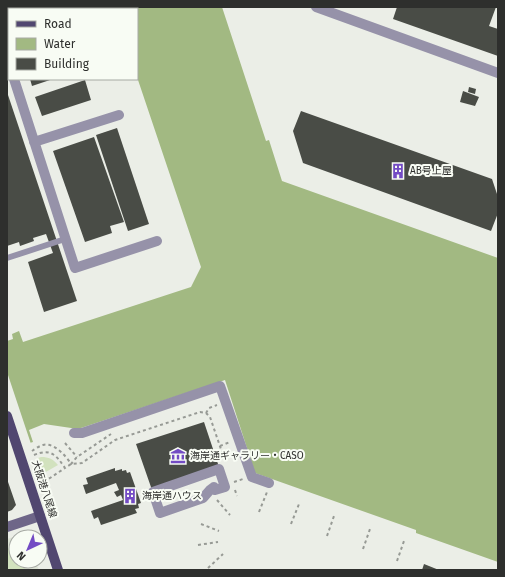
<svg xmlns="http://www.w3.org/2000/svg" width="505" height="577" viewBox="0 0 505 577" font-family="'Fira Sans','Noto Sans JP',sans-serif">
  <rect width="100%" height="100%" fill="#ebeee7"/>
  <path fill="#dde3d5" d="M20,535L23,537H16V561H35L39,570H7V539Z"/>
  <path fill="#d2e2be" d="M41,457C49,457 53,459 58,465L44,473L38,458Z
    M16,546V561H22L25,570H7V549Z"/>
  <path fill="#a2b982" d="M114,7H222L266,141L269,140L282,181L498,258V562L416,533V530L255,473L225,380L78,429L44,424L29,430L33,442L7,450V341L13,339L12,334L19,331L23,342L191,287L201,267L137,77V9H114Z"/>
  <path fill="#ebeee7" d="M7,372L31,444L7,452Z"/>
  <path fill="#494c46" d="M7,7H19V9H9V17H7Z
    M40,7H61L62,8L35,9Z
    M397,7H496L489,26L498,29V56L393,19Z
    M30,79H53L32,86Z
    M85,80L91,100L42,116L35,97Z
    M469,87L476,89L475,94L468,92Z
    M463,91L479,97L475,106L460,102Z
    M7,92L77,301L44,312L28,262L53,253L46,234L33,238L34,241L20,246L19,242L7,246Z
    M301,111L492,179L498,197V213L491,231L303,163L293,131Z
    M117,128L149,224L128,231L96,135Z
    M94,137L124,222L110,226L112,233L85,242L53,151Z
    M204,422L219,467L152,490L136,444Z
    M115,468V471L122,469V471L126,470L127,473L130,472L141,503L138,504L139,508L135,509L137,513L101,525L98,517L94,519L91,511L123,500L121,495L117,497L114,492L119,490L116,483L86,494L83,485L88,484L86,478Z
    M7,479L16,505L12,510L7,512Z
    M424,564L439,570H422Z"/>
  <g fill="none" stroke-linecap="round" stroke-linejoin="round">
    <path stroke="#979a95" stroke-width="2" stroke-dasharray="3 3" stroke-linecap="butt" d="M206,413L209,408L217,405
      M65,443L77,457
      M220,446L230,442
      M32,451C35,449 39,446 43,445C54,442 66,456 71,464L77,457L111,434
      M34,455C51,448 56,455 65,468L71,464L82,463L115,440L200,412L206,413L210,417L225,461
      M44,482L65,468
      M234,482L243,479
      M235,490L237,496
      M217,500L230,515
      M259,512L267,492
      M201,524L219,531
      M291,524L299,504
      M327,536L334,516
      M198,545L218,542
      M363,549L370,529
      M397,561L404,541
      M208,568L223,554"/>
    <path stroke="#9692a9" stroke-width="6" d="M7,258L65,239"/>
    <path stroke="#9692a9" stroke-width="10" d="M316,7L498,73
      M7,59L9,65
      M14,79L75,268L157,241
      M34,142L119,115
      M74,433H82L220,386L252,477L269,483
      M219,469L225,487L215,490L214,487L210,490L203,498L160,513L153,492Z"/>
    <path stroke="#6e6688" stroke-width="10" d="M7,527L40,516"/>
    <path stroke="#514770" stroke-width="10" d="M7,416L58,570"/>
  </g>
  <defs>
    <g id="building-bare" transform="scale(1.2)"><path d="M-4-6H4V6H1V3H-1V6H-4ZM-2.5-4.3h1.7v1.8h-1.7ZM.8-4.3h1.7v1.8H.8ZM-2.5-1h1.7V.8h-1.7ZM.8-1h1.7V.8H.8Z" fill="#734bc4" stroke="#f8fcf4" stroke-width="2.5" paint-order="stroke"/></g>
    <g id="museum-bare" transform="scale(1.2)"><path d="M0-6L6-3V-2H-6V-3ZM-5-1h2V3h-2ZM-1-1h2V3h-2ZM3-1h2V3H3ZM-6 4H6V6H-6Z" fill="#734bc4" stroke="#f8fcf4" stroke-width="2.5" paint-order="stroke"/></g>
  </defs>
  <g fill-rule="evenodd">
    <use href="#building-bare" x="398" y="171"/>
    <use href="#museum-bare" x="178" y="456"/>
    <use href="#building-bare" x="130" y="496"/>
  </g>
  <g text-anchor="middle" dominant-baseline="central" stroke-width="4" stroke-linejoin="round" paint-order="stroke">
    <g font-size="10" fill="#2e2f2d" stroke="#f8fcf4" text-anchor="start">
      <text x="410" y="171">AB号上屋</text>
      <text x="190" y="456">海岸通ギャラリー・CASO</text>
      <text x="142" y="496">海岸通ハウス</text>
    </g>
    <g font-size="10" fill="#2e2f2d" stroke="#f8fcf4">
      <text transform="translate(44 489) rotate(72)">大阪港八尾線</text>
    </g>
  </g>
  <rect width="505" height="577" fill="none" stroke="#2e2f2d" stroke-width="16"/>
  <rect x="8" y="8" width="130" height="72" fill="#f8fcf4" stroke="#a7aaa4"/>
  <rect x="16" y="21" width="20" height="6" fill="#514770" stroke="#a7aaa4"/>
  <text x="44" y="28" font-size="12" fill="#2e2f2d">Road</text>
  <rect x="16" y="38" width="20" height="12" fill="#a2b982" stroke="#a7aaa4"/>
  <text x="44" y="48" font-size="12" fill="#2e2f2d">Water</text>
  <rect x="16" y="58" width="20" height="12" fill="#494c46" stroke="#a7aaa4"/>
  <text x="44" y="68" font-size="12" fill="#2e2f2d">Building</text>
  <g transform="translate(28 549) rotate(224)"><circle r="19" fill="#f8fcf4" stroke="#a7aaa4"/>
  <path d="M0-3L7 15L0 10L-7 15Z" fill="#734bc4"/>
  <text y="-6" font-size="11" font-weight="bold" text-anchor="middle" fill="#2e2f2d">N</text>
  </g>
</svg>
